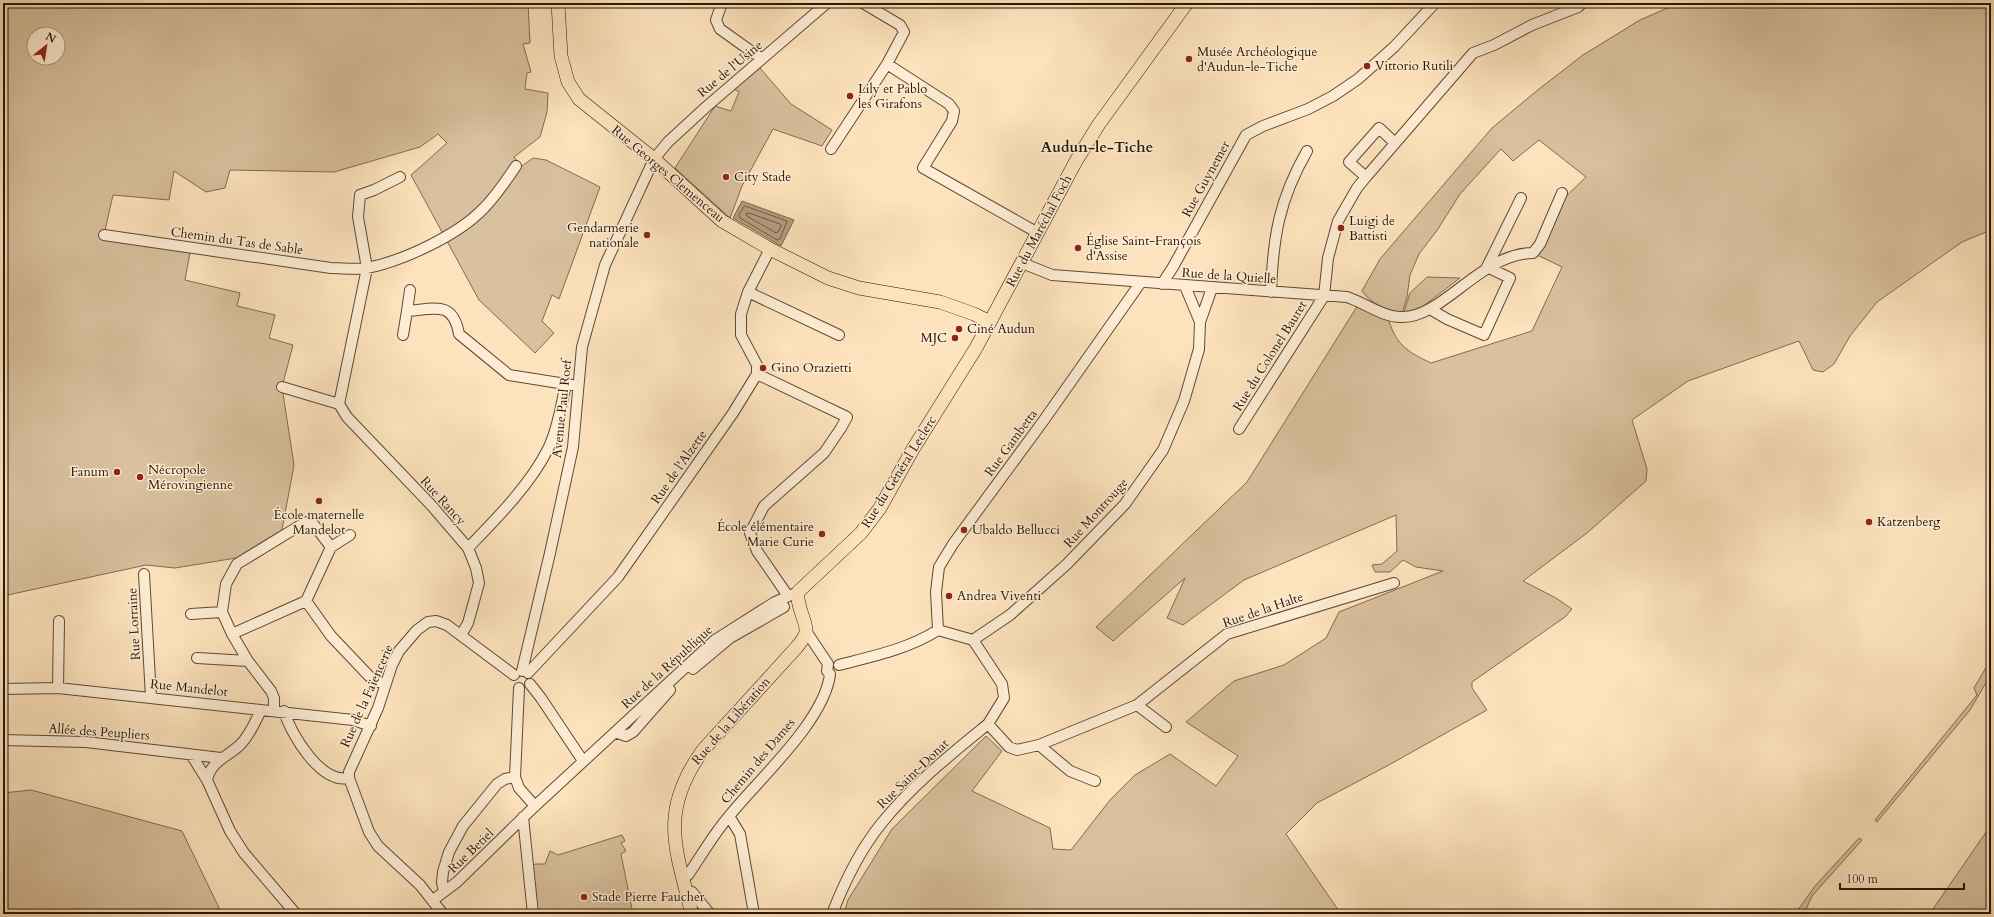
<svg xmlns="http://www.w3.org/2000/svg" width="1994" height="917" viewBox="0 0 1994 917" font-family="Cardo,serif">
  <rect width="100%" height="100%" fill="#fde3bd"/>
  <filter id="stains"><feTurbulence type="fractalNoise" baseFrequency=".005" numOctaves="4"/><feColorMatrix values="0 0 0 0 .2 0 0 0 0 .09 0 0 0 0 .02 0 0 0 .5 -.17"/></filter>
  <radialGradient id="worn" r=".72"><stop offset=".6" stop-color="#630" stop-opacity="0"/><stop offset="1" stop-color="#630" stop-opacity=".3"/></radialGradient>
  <path fill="#d9c09e" stroke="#816b52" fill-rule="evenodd" d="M3,3H528L530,43L523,44L531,72L527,73L525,89L548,93L547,112L540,137L514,157L522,166L533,158L546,160L600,187L559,299L552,295L542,321L554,333L535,353L479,300L411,175L447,143L438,134L420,147L334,172L230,170L225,188L206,192L174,171L169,200L113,195L104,235L191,247L185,280L240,293L237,306L275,315L269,338L293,345L282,387L294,465L282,530L236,558L175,568L146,565L3,596ZM34,34H58V58H34Z
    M1679,3H1991V230L1962,242L1877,302L1850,336L1834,364L1823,372L1813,370L1799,341L1688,381L1632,420L1647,469L1646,481L1587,533L1523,581L1556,598L1572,609L1565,617L1472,682V688L1487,710L1387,766L1317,803L1286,834L1341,914H844L848,900L892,829L986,736L1002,751L972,791L1050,828L1053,849L1071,850L1110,800L1135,775L1170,754L1216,786L1238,756L1186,722L1234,681L1284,665L1326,638L1339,612L1443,571L1416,567L1403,560L1390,572H1375L1372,565L1382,564L1397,551L1396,515L1244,580L1183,625L1167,618L1185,578L1113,641L1096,627L1247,482L1358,305L1389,321C1397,346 1408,352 1431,363L1532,331L1562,267L1533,253L1557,205L1586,177L1539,140L1513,161L1501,149L1460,194L1438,229L1419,254L1410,275L1407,297L1402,314C1386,309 1372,305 1362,291L1380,259L1492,128L1539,89L1583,55L1640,20Z
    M760,68L791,104L832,130L822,146L773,129L742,186L730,218L675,168L715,106L731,111L739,92L734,89Z
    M1427,277L1460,278L1422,307L1403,315L1410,293Z
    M1991,659V674L1970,710L1877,822L1875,820L1977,695L1974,688Z
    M31,790L182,831L222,914H3V793Z
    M1991,825V914H1928L1933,909Z
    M622,835L625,841L621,843L626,851L621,854L633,914H537L533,866L535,864H545L550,851L558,855Z
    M1859,838L1862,840L1812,896L1804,914H1795L1815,886Z"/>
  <path fill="#b59d7f" stroke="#7d674f" d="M742,201L794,220L781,246L733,218Z"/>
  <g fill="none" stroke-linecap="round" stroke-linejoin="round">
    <path stroke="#6f5a43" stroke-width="1" d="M745,206L787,221L780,239L777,240L740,218L739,215Z
      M749,213L780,224L781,226L778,232L776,233L747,216L746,214Z"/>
    <g stroke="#5e4934" stroke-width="12">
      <path id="minor" d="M722,3L716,20L720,29L762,59
        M863,3L900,25L904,32L887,64L949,104L954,111L952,121L923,168L1038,233
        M831,149L887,64
        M400,177L374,190L360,195L358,217L367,268L339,404L347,417L432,506L468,548L476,568L479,583L468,623L461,635
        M1366,177L1349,162L1379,128L1394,142
        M104,235L331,268C342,268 356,270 367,268C403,261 458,235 483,209C496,196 506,181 516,166
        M1022,263L1052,275L1347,297C1365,303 1383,317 1401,317C1442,319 1481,253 1533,253L1540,244L1562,193
        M1162,284L1173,267L1246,135L1263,126L1308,109L1333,96L1358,79L1394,47L1435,3
        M1185,286L1200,322
        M748,292L839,335
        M1271,292C1273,237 1279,200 1307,151
        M1430,309L1447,319L1484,335L1510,278L1487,267L1521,198
        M407,311L410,290
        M403,335L407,311C434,309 453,300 459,334L509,375L578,386
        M757,374L847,417L841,428L824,453L764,506L750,533L757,551L788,596
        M282,387L339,404
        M1239,429L1324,296L1328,258L1338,221L1357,188L1366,177L1473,53L1494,45L1532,25L1578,7L1582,3
        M331,547L350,535
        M468,548C496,519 530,485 548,449C558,429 561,405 566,384
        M144,574L151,697
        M222,612L226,584L237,564L304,523L311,521L331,547L306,601L331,636L369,676L376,681L385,684
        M222,612L232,634L248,661L271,691L274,698V710
        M191,614L222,612
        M938,630L936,592L939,567L953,544L1044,420L1141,282
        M232,634L306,601
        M973,640L1010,615L1067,564L1125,504L1163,450L1184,401L1199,349L1200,322L1212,288
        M197,658L248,661
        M839,665C874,656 908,649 938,630L973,640L1002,684L1004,698L988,724L1009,747L1017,750L1039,745L1137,705L1227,634L1394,583
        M693,669L730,638L784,607L780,600
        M522,671L550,553L573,447L582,347L605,265L654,159L668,142L706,107L827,3
        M528,673L618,577L733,413L757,374V365L741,335V314L748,292L770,249
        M530,684L541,698L583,761
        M58,688L59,621
        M519,688L515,777L519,788L535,806
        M3,689L58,688L353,720L371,726
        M1137,705L1166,727
        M261,710C255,722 250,735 240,745C227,757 211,761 207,780L230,831L244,853L296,914
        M284,711C291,735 321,784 349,778
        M615,732L626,736L633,732L670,690
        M3,740L86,742L221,758
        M1039,745L1070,771L1095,781
        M192,756L207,780
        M729,816L740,834L754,914
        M523,817L533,914
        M682,877L688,875C702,855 714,833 730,815C759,779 825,720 830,674L827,671L828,664L806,631
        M444,892L442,882L443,872L449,852L463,826L497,784L505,779L515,777
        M686,892H692L710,914
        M433,900L457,882L535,806L715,640L775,602L798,592
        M443,914L420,885L378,846L369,832L349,778V772L378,708L392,665L399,651L417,630L428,622L436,621L447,625L514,675
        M832,914C844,883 860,850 881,824C912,785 950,755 988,724"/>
    </g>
    <g stroke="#291607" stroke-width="14">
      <path id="major" d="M558,3L561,56L568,82L579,99L654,159L722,221L770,249L828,278L859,288L940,302L974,314L990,322
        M692,914C675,847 659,811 703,750L796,648C799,644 805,638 806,632C807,621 796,607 798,592L861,533L880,508L913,449L976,348L1076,161L1099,124L1187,3"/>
    </g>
    <use href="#minor" stroke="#feedd4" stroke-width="10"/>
    <use href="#major" stroke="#fde3bd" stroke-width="13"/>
  </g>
  <g fill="#8f2418" stroke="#feedd4" stroke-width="1.5">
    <circle cx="1189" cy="59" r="4"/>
    <circle cx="1367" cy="66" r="4"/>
    <circle cx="850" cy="96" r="4"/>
    <circle cx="726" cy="177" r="4"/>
    <circle cx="1341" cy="228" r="4"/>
    <circle cx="647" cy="235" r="4"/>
    <circle cx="1078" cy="248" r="4"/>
    <circle cx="959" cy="329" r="4"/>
    <circle cx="955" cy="338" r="4"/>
    <circle cx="763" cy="368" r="4"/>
    <circle cx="117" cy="472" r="4"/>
    <circle cx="140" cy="477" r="4"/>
    <circle cx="319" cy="501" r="4"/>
    <circle cx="1869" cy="522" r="4"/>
    <circle cx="964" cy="530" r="4"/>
    <circle cx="822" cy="534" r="4"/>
    <circle cx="949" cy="596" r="4"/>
    <circle cx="584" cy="897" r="4"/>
  </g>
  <g text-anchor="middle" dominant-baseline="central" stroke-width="3" stroke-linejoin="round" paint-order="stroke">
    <g font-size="13" fill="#291607" stroke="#feedd4" text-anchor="start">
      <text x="1197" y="52">Musée Archéologique<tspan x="1197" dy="15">d'Audun-le-Tiche</tspan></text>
      <text x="1375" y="66">Vittorio Rutili</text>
      <text x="858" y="89">Lily et Pablo<tspan x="858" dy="15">les Girafons</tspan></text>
      <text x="734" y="177">City Stade</text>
      <text x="1349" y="221">Luigi de<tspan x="1349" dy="15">Battisti</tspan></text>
      <text x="639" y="228" text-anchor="end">Gendarmerie<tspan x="639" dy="15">nationale</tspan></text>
      <text x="1086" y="241">Église Saint-François<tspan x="1086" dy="15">d'Assise</tspan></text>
      <text x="967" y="329">Ciné Audun</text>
      <text x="947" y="338" text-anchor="end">MJC</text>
      <text x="771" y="368">Gino Orazietti</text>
      <text x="148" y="470">Nécropole<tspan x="148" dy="15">Mérovingienne</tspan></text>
      <text x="109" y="472" text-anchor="end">Fanum</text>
      <text x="319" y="515" text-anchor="middle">École maternelle<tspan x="319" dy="15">Mandelot</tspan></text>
      <text x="1877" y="522">Katzenberg</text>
      <text x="814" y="527" text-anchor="end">École élémentaire<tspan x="814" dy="15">Marie Curie</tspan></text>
      <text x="972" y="530">Ubaldo Bellucci</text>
      <text x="957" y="596">Andrea Viventi</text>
      <text x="592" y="897">Stade Pierre Faucher</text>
    </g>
    <g font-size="13" fill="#291607" stroke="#feedd4">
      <text transform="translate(730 69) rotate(-40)">Rue de l'Usine</text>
      <text transform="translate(668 174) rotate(40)">Rue Georges Clemenceau</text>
      <text transform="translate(1206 179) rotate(-61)">Rue Guynemer</text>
      <text transform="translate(1039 231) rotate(-62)">Rue du Maréchal Foch</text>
      <text transform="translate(237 241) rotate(8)">Chemin du Tas de Sable</text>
      <text transform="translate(1229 276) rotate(4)">Rue de la Quielle</text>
      <text transform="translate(1270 356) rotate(-58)">Rue du Colonel Bauret</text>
      <text transform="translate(562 409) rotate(-84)">Avenue Paul Roef</text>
      <text transform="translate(1011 443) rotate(-54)">Rue Gambetta</text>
      <text transform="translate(679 467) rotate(-55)">Rue de l'Alzette</text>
      <text transform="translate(899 472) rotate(-58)">Rue du Général Leclerc</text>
      <text transform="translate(443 501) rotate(48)">Rue Rancy</text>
      <text transform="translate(1096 513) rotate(-48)">Rue Montrouge</text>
      <text transform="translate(1263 610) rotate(-19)">Rue de la Halte</text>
      <text transform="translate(134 624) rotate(-93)">Rue Lorraine</text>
      <text transform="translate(667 667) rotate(-42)">Rue de la République</text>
      <text transform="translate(189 688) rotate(6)">Rue Mandelot</text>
      <text transform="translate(367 696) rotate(-66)">Rue de la Faïencerie</text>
      <text transform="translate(731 721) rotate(-49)">Rue de la Libération</text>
      <text transform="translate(99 732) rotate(4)">Allée des Peupliers</text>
      <text transform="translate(758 761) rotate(-50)">Chemin des Dames</text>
      <text transform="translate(913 774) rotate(-44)">Rue Saint-Donat</text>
      <text transform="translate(471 851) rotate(-44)">Rue Betiel</text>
    </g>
    <g font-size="15" font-weight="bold" fill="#291607" stroke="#feedd4">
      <text x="1097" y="147">Audun-le-Tiche</text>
    </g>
  </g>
  <rect width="1994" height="917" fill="none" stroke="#fde3bd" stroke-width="16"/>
  <rect x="4" y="4" width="1986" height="909" fill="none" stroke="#291607" stroke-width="2"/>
  <rect x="8" y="8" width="1978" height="901" fill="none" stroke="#291607"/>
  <g transform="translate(46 46) rotate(30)"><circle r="19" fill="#feedd4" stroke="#a99782"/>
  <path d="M0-3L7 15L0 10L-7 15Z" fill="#8f2418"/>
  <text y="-6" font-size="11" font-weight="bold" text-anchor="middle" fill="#291607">N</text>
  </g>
  <path d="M1840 883v6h124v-6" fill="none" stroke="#291607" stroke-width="2"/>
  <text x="1846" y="883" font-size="12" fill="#291607" stroke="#feedd4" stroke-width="3" paint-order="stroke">100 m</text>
  <rect width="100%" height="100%" filter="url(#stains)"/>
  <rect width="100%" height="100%" fill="url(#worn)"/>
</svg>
